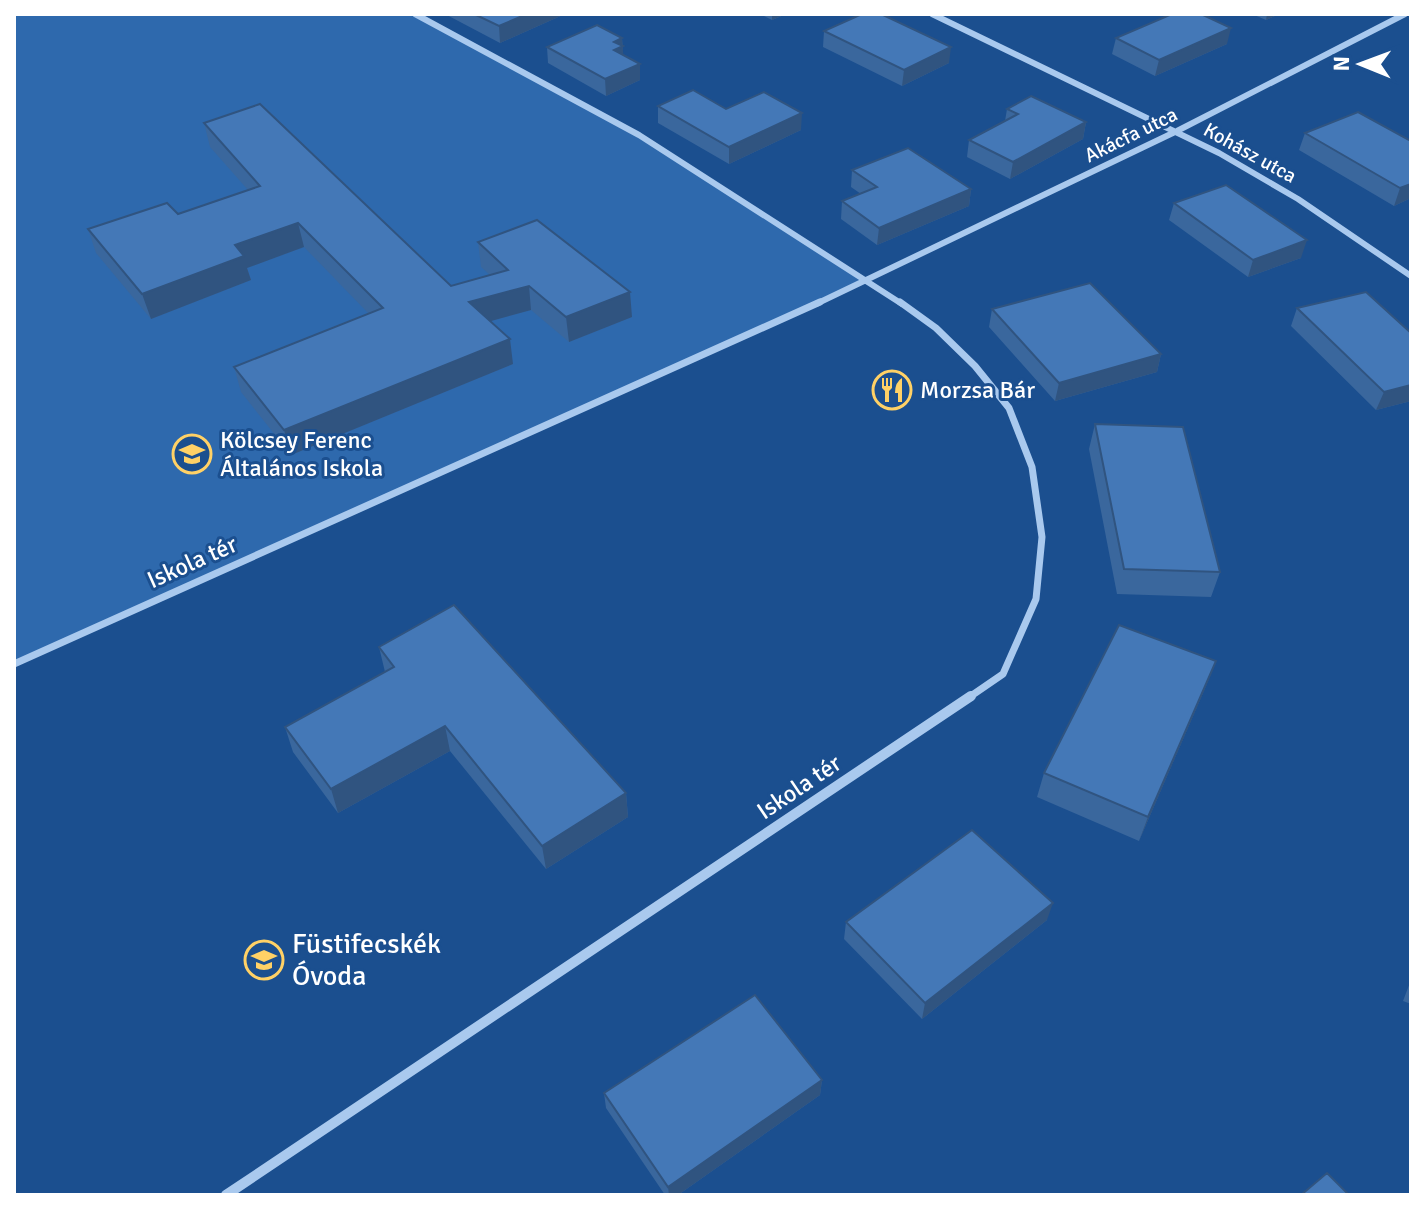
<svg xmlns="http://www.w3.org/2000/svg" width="1425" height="1209" viewBox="0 0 1425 1209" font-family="Signika,sans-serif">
  <rect width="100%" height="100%" fill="#1b4f8f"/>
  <path fill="#2e69ad" d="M14,14H415L639,135L869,280L14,664Z"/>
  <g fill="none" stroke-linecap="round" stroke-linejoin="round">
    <path stroke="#a9c9ee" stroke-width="6" d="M415,14L639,135L902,304
      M932,14L1219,153L1298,199L1411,276
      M816,304L1177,131L1405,14"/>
    <path stroke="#a9c9ee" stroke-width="7" d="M900,302L936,328L975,366L1009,408L1032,467L1042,537L1036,599L1003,674L968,698
      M14,664L820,302"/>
    <path stroke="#a9c9ee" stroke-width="10" d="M226,1195L971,696"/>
  </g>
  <path fill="#3a679d" d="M445,14H565L500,43Z
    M760,14H786L772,20Z
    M1252,14H1279L1266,20Z
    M824,31L949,63L902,86L823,47Z
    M622,38L623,55L640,64V80L606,96L548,63L547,47Z
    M1116,38L1227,44L1155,76L1112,54Z
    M658,106L726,109L801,130L729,164L658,123Z
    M1007,109L1086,122L1083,139L1010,179L967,157L969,140L1005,121Z
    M1358,112L1411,198L1394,206L1299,150L1305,133Z
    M204,123L451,286L490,275L481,267L478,242L632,317L569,342L531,310L491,321L513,364L291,455L241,392L234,367L369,314L304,247L247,268L251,280L151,319L96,253L88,229L178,214L248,190L210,147Z
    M852,170L971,189L969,206L877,245L841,219L842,201L861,194L851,187Z
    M1174,203L1301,258L1248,277L1169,220Z
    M1297,308L1411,333V401L1376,410L1291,326Z
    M992,309L1161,354L1157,372L1055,401L989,327Z
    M1095,424L1220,572L1211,597L1117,594L1089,449Z
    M379,647L626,793L628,817L546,869L450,751L338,813L293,752L285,727L385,672Z
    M1216,661L1206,686L1139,841L1037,797L1044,773Z
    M1047,920L922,1019L844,939L846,922Z
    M1411,980V1004L1403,1001Z
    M822,1080L820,1095L678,1195H665L606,1108L604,1093Z"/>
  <path fill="#305480" d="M527,14H565L500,43L499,26Z
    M772,14H786L772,20Z
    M1267,14H1279L1266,20Z
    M1231,28L1227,44L1155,76L1159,60Z
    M622,38L624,63L615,67L614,42Z
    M951,47L949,63L902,86L904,70Z
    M640,64V80L606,96L605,79Z
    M802,113L801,130L729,164V147Z
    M1086,122L1083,139L1010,179L1013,162Z
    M1411,184V198L1394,206L1400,188Z
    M971,189L969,206L877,245L879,228Z
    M298,223L304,247L247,268L251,280L151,319L142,294L235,245Z
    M1307,240L1301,258L1248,277L1253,260Z
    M529,286L531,310L473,326L469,302Z
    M630,292L632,317L569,342L566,317Z
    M510,339L513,364L291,455L284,430Z
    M1161,354L1157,372L1055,401L1059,383Z
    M1411,385V401L1376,410L1384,392Z
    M1216,661L1206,686L1139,841L1148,817Z
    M445,726L450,751L338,813L331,789Z
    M626,793L628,817L546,869L542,846Z
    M1053,903L1047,920L922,1019L925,1003Z
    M822,1080L820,1095L678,1195H669L668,1187Z"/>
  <path fill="#4478b7" stroke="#305480" stroke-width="2" d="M474,14H527L499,26Z
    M862,14H881L951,47L904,70L824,31Z
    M1172,14H1201L1231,28L1159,60L1116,38Z
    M597,25L622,38L614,42L623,46L614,50L640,64L605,79L547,47Z
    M693,90L726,109L764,92L802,113L729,147L658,106Z
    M1031,96L1086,122L1013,162L969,140L1018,114L1007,109Z
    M260,104L451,286L508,270L478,242L537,220L630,292L566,317L529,286L469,302L510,339L284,430L234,367L383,308L298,223L235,245L244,256L142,294L88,229L167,203L178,214L260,186L204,123Z
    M1358,112L1411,141V184L1400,188L1305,133Z
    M908,148L971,189L879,228L842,201L877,187L852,170Z
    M1226,185L1307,240L1253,260L1174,203Z
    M1090,283L1161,354L1059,383L992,309Z
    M1366,292L1411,333V385L1384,392L1297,308Z
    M1095,424L1183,427L1220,572L1124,569Z
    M454,605L626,793L542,846L445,726L331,789L285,727L394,667L379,647Z
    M1119,625L1216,661L1148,817L1044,773Z
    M972,830L1053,903L925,1003L846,922Z
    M755,995L822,1080L668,1187L604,1093Z
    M1327,1173L1349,1195H1301Z"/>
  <defs>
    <g id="restaurant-ring" transform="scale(2)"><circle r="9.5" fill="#1b4f8f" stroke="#ffd166" stroke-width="1.5"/><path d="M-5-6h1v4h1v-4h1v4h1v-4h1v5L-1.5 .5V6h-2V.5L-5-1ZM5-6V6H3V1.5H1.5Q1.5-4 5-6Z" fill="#ffd166"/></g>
    <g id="school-ring" transform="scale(2)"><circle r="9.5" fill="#1b4f8f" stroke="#ffd166" stroke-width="1.5"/><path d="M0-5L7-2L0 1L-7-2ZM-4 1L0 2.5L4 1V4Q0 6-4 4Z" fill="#ffd166"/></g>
  </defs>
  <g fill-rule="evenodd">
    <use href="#restaurant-ring" x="892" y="390"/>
    <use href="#school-ring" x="192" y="454"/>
    <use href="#school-ring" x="264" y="960"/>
  </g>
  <g text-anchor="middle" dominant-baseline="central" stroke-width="6" stroke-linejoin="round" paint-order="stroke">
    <g font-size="20" fill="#fff" stroke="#1b4f8f">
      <text transform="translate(1131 135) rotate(-26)">Akácfa utca</text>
      <text transform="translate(1250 153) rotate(29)">Kohász utca</text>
    </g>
    <g font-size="24" fill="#fff" stroke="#1b4f8f" text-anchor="start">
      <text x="920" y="390">Morzsa Bár</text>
      <text x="220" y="440">Kölcsey Ferenc<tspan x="220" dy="28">Általános Iskola</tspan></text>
    </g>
    <g font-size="24" fill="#fff" stroke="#1b4f8f">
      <text transform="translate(192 562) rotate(-24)">Iskola tér</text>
      <text transform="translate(799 787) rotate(-34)">Iskola tér</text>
    </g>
    <g font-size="28" fill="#fff" stroke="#1b4f8f" text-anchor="start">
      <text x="292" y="944">Füstifecskék<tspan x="292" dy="32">Óvoda</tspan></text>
    </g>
  </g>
  <rect width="1425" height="1209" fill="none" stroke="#ffffff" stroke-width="32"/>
  <g transform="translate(1361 64) rotate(271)" stroke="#1b4f8f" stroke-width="6" paint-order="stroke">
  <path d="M0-6L14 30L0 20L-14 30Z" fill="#ffffff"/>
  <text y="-12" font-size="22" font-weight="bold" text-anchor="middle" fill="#ffffff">N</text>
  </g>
</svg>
